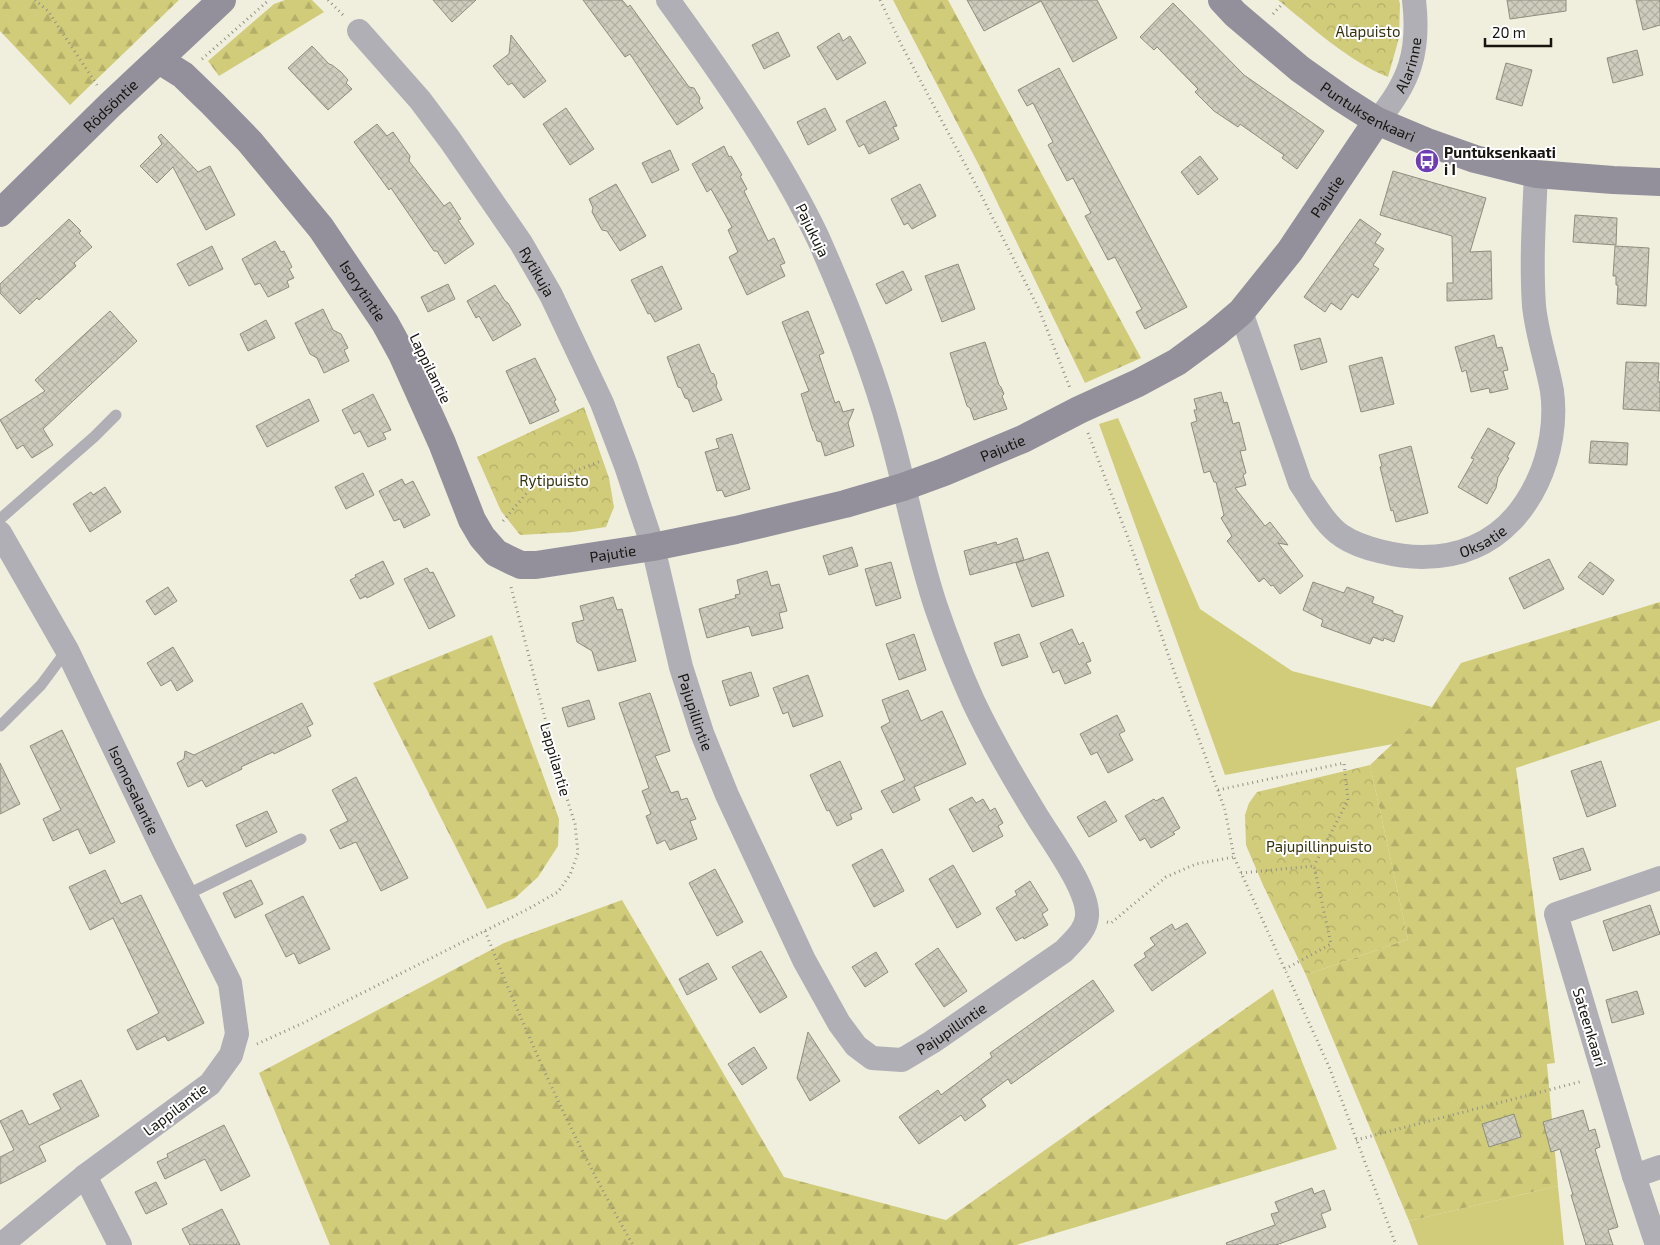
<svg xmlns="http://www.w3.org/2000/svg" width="1660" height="1245" viewBox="0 0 1660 1245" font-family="'Exo 2',sans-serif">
  <defs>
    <pattern id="forest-firs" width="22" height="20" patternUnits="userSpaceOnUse" patternTransform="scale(1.25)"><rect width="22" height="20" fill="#d1cc7a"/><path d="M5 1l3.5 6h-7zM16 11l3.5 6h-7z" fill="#b3ae68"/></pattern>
    <pattern id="park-crowns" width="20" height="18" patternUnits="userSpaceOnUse" patternTransform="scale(1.25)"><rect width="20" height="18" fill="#d1cc7a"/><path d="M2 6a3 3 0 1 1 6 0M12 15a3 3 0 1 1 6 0" fill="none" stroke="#b3ae68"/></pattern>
    <pattern id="building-cross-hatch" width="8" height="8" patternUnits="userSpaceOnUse" patternTransform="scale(1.25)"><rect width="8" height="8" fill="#cecdbd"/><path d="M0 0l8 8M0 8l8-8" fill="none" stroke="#b0afa1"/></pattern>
  </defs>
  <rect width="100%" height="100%" fill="#f0efde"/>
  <path fill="#d1cc7a" d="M1118,418L1200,609L1292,671L1432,707L1393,744L1225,775L1099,424Z
    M1558,1186L1564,1245H1418L1409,1221Z"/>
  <path fill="url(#forest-firs)" d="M0,0H179L70,105L0,31Z
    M285,0H312L324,12L219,76L208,61L274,4Z
    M893,0H948L1141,358L1085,383L983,173Z
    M1660,602V720L1516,768L1555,1063L1547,1064L1558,1186L1409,1221L1306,975L1408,939L1370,765L1432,707L1461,663Z
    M492,635L559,819L558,846L538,877L515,898L487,909L373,683Z
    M622,900L784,1177L946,1220L1273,989L1337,1149L1016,1245H330L259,1073L504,943Z"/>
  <path fill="url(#park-crowns)" d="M1278,0H1399L1400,4L1399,38L1388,77C1351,63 1309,25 1278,0Z
    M584,407L609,478L614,507L606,527L573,532L520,535L501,511L477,457Z
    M1370,765L1408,939L1306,975L1263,885L1246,845L1245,815L1249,803L1257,792Z"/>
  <path fill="url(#building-cross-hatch)" stroke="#8e8d7e" d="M433,0H476L452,22Z
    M583,0H622L628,7L630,5L689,87L694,88L700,98L699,102L703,108L677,125L630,54L625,57Z
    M967,0H1097L1117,38L1073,62L1041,1L984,31Z
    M1507,0H1566V11L1510,19Z
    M1636,0H1660V25L1643,30Z
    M1173,3L1244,75L1324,131L1297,169L1282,158L1284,155L1240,124L1238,127L1214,111L1195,92L1198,89L1157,47L1154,50L1140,37Z
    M778,32L790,56L764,69L752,45Z
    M839,33L843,41L850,36L866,63L837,80L817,47Z
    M511,35L546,81L524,98L512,83L508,85L493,66L509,54Z
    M312,46L329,64L332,65L341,72L348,80L346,83L352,89L328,110L288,68Z
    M1637,50L1643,75L1613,83L1607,58Z
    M1506,63L1532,70L1522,106L1496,99Z
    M1059,68L1187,307L1145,329L1136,312L1142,309L1115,257L1108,260L1085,216L1091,213L1073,178L1067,181L1048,145L1053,142L1033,103L1027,106L1018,90Z
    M885,101L897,126L893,127L899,139L869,154L864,144L859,147L846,121Z
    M566,108L594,149L570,165L543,124Z
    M825,108L836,130L808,145L797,122Z
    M377,124L387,136L393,132L410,156L409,161L444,206L450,202L461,219L458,220L474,244L445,264L437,251H434L391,188L389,190L354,142Z
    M161,134L198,172L210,166L235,215L206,230L173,167L157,183L140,166L162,144L158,137Z
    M724,146L729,157L731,156L742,175L740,176L747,189L744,191L768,241L774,238L785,263L780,265L785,276L747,295L729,257L738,252L728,230L732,227L711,189L707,192L692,164Z
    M670,150L679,170L652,183L642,163Z
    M1200,156L1218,179L1198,195L1181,172Z
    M1393,171L1486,198L1470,252L1491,251L1492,299L1447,301V283H1453L1452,236L1380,215Z
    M616,184L646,236L620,251L607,231L602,230L592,212L593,208L589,199Z
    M920,184L936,216L912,229L908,223L904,225L891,199Z
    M1575,215L1617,218L1616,245L1573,242Z
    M69,219L81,231L79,233L92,247L74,263L76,266L39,300L37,298L20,314L0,293V284Z
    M1360,219L1381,234L1375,243L1384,249L1373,265L1379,269L1358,298L1352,294L1341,310L1331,303L1325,312L1304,297Z
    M275,241L281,252L284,251L292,267L289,269L294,278L287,281L289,287L268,297L260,283L255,285L242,259Z
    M212,246L223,269L189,286L177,264Z
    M1615,246L1649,248L1646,306L1617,304L1618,285H1616V276H1613Z
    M958,264L975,309L942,322L925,276Z
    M662,266L682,309L655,322L650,313L648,314L631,280Z
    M903,271L912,290L886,304L876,284Z
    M448,284L455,299L428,312L421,297Z
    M495,285L505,301L508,303L521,325L493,341L479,316L476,318L467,301Z
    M323,309L333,330L341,334L348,348L344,350L349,361L324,373L317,358L310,354L295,323Z
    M110,311L137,341L43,429L53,445L32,458L23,445L17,449L0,420L45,391L35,380Z
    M808,311L824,353L819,355L835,403L839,401L843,412L854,409L848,423L854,446L825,456L821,442L817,441L814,431H813L801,394L809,391L782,322Z
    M266,320L275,338L248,351L240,334Z
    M1494,335L1497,348L1502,347L1508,370L1503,371L1508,389L1490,393L1489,388L1471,392L1466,370L1462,372L1455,347Z
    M1320,338L1327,362L1301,370L1294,345Z
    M985,342L999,385L1001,387L1004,394L1002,396L1007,409L974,420L970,408L967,406L950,353Z
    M699,344L711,373L714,374L717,383L716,386L722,400L693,412L688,399L685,398L681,388L678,387L667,357Z
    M1382,357L1394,404L1361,412L1349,366Z
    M535,358L556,400L554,401L559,411L530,424L506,371Z
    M1626,362L1659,363L1658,382H1660V411L1623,409Z
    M1221,392L1224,403L1227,402L1233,424L1239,422L1246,450L1240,451L1246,473L1243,475L1246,485L1235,488L1265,526L1270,522L1288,545L1278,543L1303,576L1280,594L1273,585L1271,586L1264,578L1259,582L1227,541L1232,536L1221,518L1224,515L1216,482H1214L1210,471L1204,473L1191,423L1197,421L1194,410H1197L1194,399Z
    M373,394L391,430L383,433L386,439L368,447L360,431L354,434L342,410Z
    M309,399L319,421L267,447L256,426Z
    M1488,428L1515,443L1507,457L1509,458L1498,477L1496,488L1487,504L1458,487L1474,459L1471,458Z
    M732,434L750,489L725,497L722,490L717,491L705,452L719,448L716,439Z
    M1591,441L1628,443L1627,465L1589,463Z
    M1411,446L1428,513L1396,522L1393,510L1391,511L1380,467L1382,466L1379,455Z
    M363,473L374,495L346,509L335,487Z
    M402,479L405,485L413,481L430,515L404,528L400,519L394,521L379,491Z
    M105,487L121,512L90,532L73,504L91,492L93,495Z
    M1017,538L1024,560L970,575L964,551L996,542L997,545Z
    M852,547L858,566L829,575L823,556Z
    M1048,552L1064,596L1032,607L1016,563Z
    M1549,559L1564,589L1524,609L1509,578Z
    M383,561L394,584L367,598L366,596L360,599L350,580L356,577L355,575Z
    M891,562L901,598L876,606L865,569Z
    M1590,562L1614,580L1603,595L1578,577Z
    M427,568L430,573L433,572L455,616L429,629L404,579Z
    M767,571L771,586L779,584L787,611L779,613L783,628L752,636L749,626L707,638L699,609L736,598L735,595L740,594L737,580Z
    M1313,582L1344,593L1347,587L1374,597L1372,603L1393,611V613L1403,616L1394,642L1384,638L1383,641L1373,637L1370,644L1321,626L1323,620L1303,610Z
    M168,587L177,601L155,615L146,601Z
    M613,597L617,610L622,609L636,661L598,671L592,651L577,642L572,623L584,620L580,606Z
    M1072,629L1079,645L1083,642L1091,661L1086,663L1091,673L1065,684L1059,670L1053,673L1040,643Z
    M914,634L926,670L899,680L886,644Z
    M1019,634L1028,657L1002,666L994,643Z
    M173,647L193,681L177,691L171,680L161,686L147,663Z
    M751,672L759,696L730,706L722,681Z
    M808,675L823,716L793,727L788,712L783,714L773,688Z
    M908,690L921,721L942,711L966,764L914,787L920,800L893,813L881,791L905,780L881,727L890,722L882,700Z
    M650,693L670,751L655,756L671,793L678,791L681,800L687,798L696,819L690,821L697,839L670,850L665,840L657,844L646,816L651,814L642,791L649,788L619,703Z
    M589,700L595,719L568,727L562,708Z
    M302,703L313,724L307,727L311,736L274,754L273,752L241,767L242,769L206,787L202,780L188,787L177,763L184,759L185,751L194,755Z
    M1117,715L1125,731L1119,734L1133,760L1108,773L1097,752L1091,755L1080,734Z
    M62,730L115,842L90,854L78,829L53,841L43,819L61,810L30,746Z
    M840,761L862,809L850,814L852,819L837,826L829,810L827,811L810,775Z
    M1601,761L1616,806L1587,817L1571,771Z
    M0,763L20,804L0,814Z
    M356,777L408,878L381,891L356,842L340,849L330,830L348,821L332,790Z
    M972,797L976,803L983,799L990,811L995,808L1003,823L998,826L1003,836L973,852L949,809Z
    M1163,797L1180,828L1173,832L1175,834L1151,848L1145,838L1140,841L1125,816L1154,799L1156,801Z
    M1105,801L1117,821L1089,837L1077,817Z
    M267,811L277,832L246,847L236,825Z
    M1583,848L1591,870L1560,880L1553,858Z
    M882,849L904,891L874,907L852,865Z
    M953,865L981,914L957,928L929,879Z
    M715,869L743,922L717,936L689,883Z
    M105,870L121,904L141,895L204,1023L168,1041L165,1036L137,1050L127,1030L159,1013L113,918L90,930L69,887Z
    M251,880L263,904L235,918L223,893Z
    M1030,881L1048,910L1042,914L1048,925L1024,939L1023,937L1016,941L996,908L1017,895L1015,891Z
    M303,896L330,949L299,964L294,953L286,957L265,915Z
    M1650,905L1660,934L1613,951L1603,921Z
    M1187,923L1206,953L1152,991L1134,965L1146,957L1144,953L1155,945L1150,938L1172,924L1175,930Z
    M938,948L967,991L944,1007L915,964Z
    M761,951L787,997L760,1013L732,967Z
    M876,952L888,972L865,987L852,967Z
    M708,963L717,979L687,995L679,979Z
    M1093,980L1114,1011L1011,1084L1008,1079L981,1099L986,1106L965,1121L961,1115L919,1144L899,1117L938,1090L941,1095L992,1057L990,1053Z
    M1637,991L1644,1014L1612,1023L1606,1000Z
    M808,1032L840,1081L810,1101L797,1078Z
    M754,1047L767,1068L742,1085L728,1064Z
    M81,1080L99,1116L39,1146L46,1161L0,1184V1157L14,1150L0,1121L22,1110L29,1125L61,1109L53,1094Z
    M1583,1110L1589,1131L1595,1129L1600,1147L1595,1149L1618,1227L1608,1230L1613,1245H1586L1571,1195H1573L1560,1149L1551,1152L1543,1122Z
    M1514,1114L1521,1137L1489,1147L1482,1124Z
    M224,1125L250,1176L221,1191L205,1159L165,1179L157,1162L168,1157L167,1154Z
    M156,1182L167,1204L146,1214L135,1192Z
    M1312,1188L1314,1194L1324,1190L1331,1210L1321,1214L1326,1227L1276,1245H1227L1226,1243L1275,1225L1271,1214L1279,1212L1275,1202Z
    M222,1209L240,1245H190L182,1229Z"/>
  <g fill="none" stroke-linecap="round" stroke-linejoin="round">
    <path stroke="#929185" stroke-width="3" stroke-dasharray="1 4" stroke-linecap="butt" d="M35,0L48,11L97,85
      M328,0L344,16
      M880,0L903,48L974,181L1039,309L1070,388
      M1273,14L1286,0
      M202,59L269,0
      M1088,433L1130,543L1170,660L1225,810L1234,857L1330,1069L1396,1245
      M503,521L531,488L601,461
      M1218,790L1344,763L1348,800L1314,866
      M1241,873L1314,866L1331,944L1285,969
      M1107,922L1111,923L1166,877L1196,864L1234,857
      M485,931C528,1038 575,1145 633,1245
      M257,1044L303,1023L528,909L558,892L570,875L578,853L575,824L560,776L511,587
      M1356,1140L1583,1081"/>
    <path stroke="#b1afb6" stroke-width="11" d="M0,519L94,437L116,415
      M0,726L41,685L67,650
      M186,895L301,839"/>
    <g stroke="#b1afb6" stroke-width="24">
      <path id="s1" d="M359,31L420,100L450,140L521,243L551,295L602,403L626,466L653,547L681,667L702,733L727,795L804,960L839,1023L856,1046L872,1058L902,1060L932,1042L1064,951C1073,941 1086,931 1087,916C1089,889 1049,837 1035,813C1013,777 991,739 973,701C959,670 947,639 936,607C917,550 906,490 890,432C872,366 846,301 818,238C779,156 721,73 668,0"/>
      <path id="s2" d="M1377,121C1410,82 1420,51 1414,0"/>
      <path id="s3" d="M1241,312L1300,483C1311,499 1325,525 1342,536C1361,549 1399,557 1422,557C1439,557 1458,554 1474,547C1531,523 1560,450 1552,391C1547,363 1537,335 1534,306C1531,262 1534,218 1536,174"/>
      <path id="s4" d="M0,533L67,650L164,852L230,983L237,1034L231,1055L210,1084L85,1176L1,1245"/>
      <path d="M85,1176L120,1245"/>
      <path d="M1634,1176L1660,1167"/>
      <path d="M1657,1245L1634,1176L1556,914L1660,878"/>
    </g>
    <g stroke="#93909b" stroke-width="28">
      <path id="s5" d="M1222,0L1235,14L1300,69L1341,98L1377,121L1427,142L1475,159L1536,174L1613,180L1660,182"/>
      <path id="s6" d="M159,60L183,75L213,104L250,142L321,228L385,323L402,354L442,443L472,520L482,537L496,553L510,560L521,565H536L653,547L736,530L845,504L903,487L944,472L1023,439L1079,410L1138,383L1177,362L1215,334L1241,312L1290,251L1377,121"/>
      <path id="s7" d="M0,213L110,105L222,0"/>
    </g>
  </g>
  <defs>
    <g id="bus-disc" transform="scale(1.25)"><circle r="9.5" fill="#6e3db4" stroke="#fff"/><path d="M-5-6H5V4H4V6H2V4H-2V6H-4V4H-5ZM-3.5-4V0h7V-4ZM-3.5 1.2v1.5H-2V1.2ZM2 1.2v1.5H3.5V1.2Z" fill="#fff"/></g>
  </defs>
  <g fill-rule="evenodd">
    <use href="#bus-disc" x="1427" y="161"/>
  </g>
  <g text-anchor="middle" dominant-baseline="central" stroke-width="4" stroke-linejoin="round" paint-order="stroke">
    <g font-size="15" fill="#35320d" stroke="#fff">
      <text x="1368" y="31">Alapuisto</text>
      <text x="554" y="480">Rytipuisto</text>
      <text x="1319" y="846">Pajupillinpuisto</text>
    </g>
    <g font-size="15" fill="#16150f" stroke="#fff">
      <text stroke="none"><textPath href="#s2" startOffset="65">Alarinne</textPath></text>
      <text stroke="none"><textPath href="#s7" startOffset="154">Rödsöntie</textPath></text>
      <text stroke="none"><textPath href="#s5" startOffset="185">Puntuksenkaari</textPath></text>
      <text stroke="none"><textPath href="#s6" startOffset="1551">Pajutie</textPath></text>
      <text transform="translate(813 230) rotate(64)">Pajukuja</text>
      <text stroke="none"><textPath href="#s1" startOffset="300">Rytikuja</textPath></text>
      <text stroke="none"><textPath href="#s6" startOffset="310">Isorytintie</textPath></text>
      <text transform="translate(431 368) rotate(64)">Lappilantie</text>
      <text stroke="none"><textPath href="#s6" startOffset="1131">Pajutie</textPath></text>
      <text stroke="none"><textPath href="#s3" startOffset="396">Oksatie</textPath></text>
      <text stroke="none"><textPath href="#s6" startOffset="726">Pajutie</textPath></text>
      <text stroke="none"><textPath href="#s1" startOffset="770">Pajupillintie</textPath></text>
      <text transform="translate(556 759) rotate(74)">Lappilantie</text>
      <text stroke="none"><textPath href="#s4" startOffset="290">Isomosalantie</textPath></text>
      <text transform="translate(1590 1027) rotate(73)">Sateenkaari</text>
      <text stroke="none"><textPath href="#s1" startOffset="1250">Pajupillintie</textPath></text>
      <text transform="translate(175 1109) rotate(-37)">Lappilantie</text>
    </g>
    <g font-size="15" font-weight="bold" fill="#16150f" stroke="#fff" text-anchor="start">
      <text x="1444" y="152">Puntuksenkaati<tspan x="1444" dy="17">i I</tspan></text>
    </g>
  </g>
  <path d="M1485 38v8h66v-8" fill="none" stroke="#16150f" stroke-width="2.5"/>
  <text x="1492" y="38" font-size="15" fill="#16150f" stroke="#ffffff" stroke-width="4" paint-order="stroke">20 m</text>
</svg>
